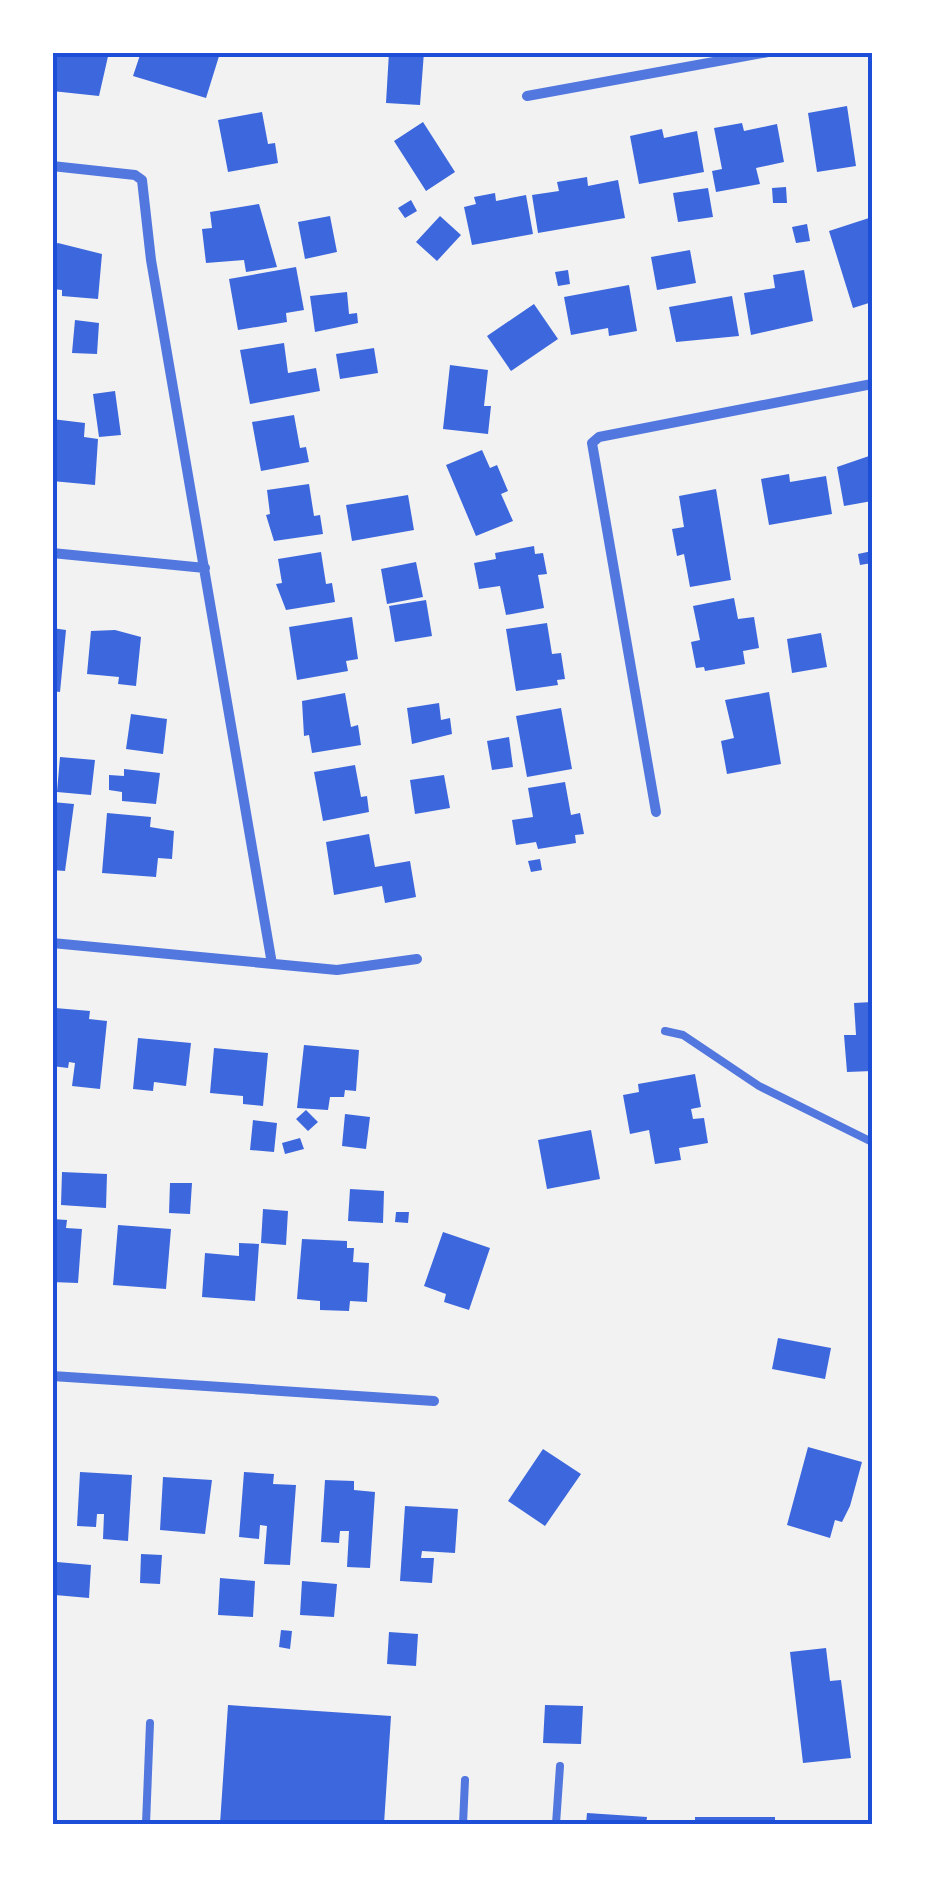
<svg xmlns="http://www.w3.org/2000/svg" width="925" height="1877" viewBox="0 0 925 1877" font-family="Signika,sans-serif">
  <rect width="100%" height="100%" fill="#f2f2f2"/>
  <path fill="#3d67dc" d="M52,52H109L99,96L52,91Z
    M141,52H217L220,53L206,98L133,76Z
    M389,52H424L420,105L386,103Z
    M847,106L856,166L817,172L808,113Z
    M262,112L268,144L275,143L278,163L228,172L218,120Z
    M423,122L455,172L426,191L394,141Z
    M742,123L744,131L777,124L784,162L756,168L760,184L716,192L712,171L722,169L714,128Z
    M662,129L664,138L697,131L704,172L639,184L630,136Z
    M587,177L588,186L618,180L625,218L538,233L532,195L559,191L557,182Z
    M786,187L787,203H773L772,188Z
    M708,188L713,217L678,222L673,193Z
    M495,193L496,201L526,195L533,234L472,245L464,207L476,204L474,197Z
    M411,200L417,211L405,218L398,208Z
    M259,204L277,267L246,272L244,260L206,263L202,229L212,228L210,212Z
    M330,216L337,252L305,259L298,222Z
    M440,216L461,235L437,261L416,242Z
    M869,218L872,302L853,308L829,231Z
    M807,224L810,241L796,243L792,227Z
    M58,243L102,254L98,299L62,296V290L52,289V246Z
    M690,250L696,283L657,290L651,257Z
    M296,267L304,310L286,313L287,322L238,330L229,279Z
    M568,270L570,284L558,286L555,272Z
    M804,270L813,321L751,335L744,293L775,288L773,275Z
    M629,285L637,331L609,336L608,328L571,335L564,297Z
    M347,292L349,314L357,313L358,323L315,332L310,296Z
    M732,296L739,336L676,342L669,307Z
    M534,304L558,339L511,371L487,336Z
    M75,320L99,323L97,354L72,353Z
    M284,343L288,373L316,368L320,391L250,404L240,350Z
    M374,348L378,373L340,379L336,354Z
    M450,365L488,370L484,406H491L488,434L443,429Z
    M115,391L121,435L99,437L93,394Z
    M294,415L300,448L306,447L309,462L261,471L252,422Z
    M52,419L85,423L84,437L98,439L95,485L52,481Z
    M482,450L490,468L497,465L508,491L501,494L513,521L476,536L446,465Z
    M872,455V501L844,506L837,467Z
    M789,474L790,482L826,476L832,514L769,525L761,479Z
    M309,484L314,516L320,515L323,534L274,541L266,515L270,514L267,490Z
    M716,489L731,580L690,587L684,554L677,556L672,529L684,527L679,496Z
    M408,495L414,530L352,541L346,505Z
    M534,546L535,554L543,553L547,574L538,575L544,608L506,615L500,586L479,589L474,563L496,559L495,553Z
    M872,551V563L860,565L858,554Z
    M321,552L326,584L332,583L335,602L286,610L276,584L282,583L278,559Z
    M416,562L423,597L387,604L381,569Z
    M734,598L738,619L754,617L759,648L743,651L745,664L705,671L704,667L696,668L691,642L700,640L693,606Z
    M426,600L432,636L395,642L389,606Z
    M352,617L358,659L346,661L348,671L297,680L289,627Z
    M547,623L552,654L561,653L565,679L557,680L558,685L516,691L506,629Z
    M52,628L66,630L60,692L52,691Z
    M115,630L141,637L136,686L118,684L119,677L87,674L91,631Z
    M821,633L827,667L792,673L787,639Z
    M769,692L781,764L727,774L721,741L734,738L725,700Z
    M345,693L351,727L358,725L361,745L312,753L309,735L304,736L302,701Z
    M439,703L441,720L450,718L452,734L412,744L407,708Z
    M561,708L572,769L527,777L516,716Z
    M131,714L167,719L163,754L126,749Z
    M509,737L513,767L492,770L487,741Z
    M60,757L95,760L91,795L57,792Z
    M355,765L361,797L367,796L369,812L323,821L314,772Z
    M124,769L160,773L156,804L122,801V792L109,790V775L124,776Z
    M444,775L450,808L415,814L410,780Z
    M565,782L571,815L580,813L584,834L575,835L576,843L538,849L536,842L516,845L512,820L533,817L528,788Z
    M52,802L74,804L65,871L52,870Z
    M107,813L151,817L150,827L174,831L172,859L158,858L156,877L102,873Z
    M369,834L375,867L410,861L416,897L385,903L382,886L334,895L326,842Z
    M540,859L542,870L531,872L528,861Z
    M872,1002V1071L847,1072L844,1035H856L854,1003Z
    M55,1008L90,1011L89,1019L107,1021L100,1089L72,1086L75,1063L69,1062L68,1068L52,1066Z
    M138,1038L191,1043L186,1086L154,1082L153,1091L133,1089Z
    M304,1045L359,1050L356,1091L345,1090L344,1097H330L328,1110L297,1108Z
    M214,1048L268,1053L263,1106L243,1104V1096L210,1093Z
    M695,1074L701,1107L691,1109L693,1119L704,1118L708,1143L679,1148L681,1160L655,1164L649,1130L630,1134L623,1095L639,1092L638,1084Z
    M306,1110L318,1122L308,1131L296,1119Z
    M345,1114L370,1117L366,1149L342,1146Z
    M253,1120L277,1123L274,1152L250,1150Z
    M591,1130L600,1179L547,1189L538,1140Z
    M300,1138L304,1149L285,1154L282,1143Z
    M62,1172L107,1174L106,1208L61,1205Z
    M170,1183H192L190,1214L169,1213Z
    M350,1189L384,1191L383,1223L348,1221Z
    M263,1209L288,1211L286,1245L261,1243Z
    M396,1212H409L408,1223L395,1222Z
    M52,1219L67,1220L66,1228L82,1229L78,1283L52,1282Z
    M118,1225L171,1229L166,1289L113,1285Z
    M443,1232L490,1248L469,1310L444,1302L446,1294L424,1286Z
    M302,1239L347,1241V1248H354L353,1262L369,1263L367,1302L350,1301L349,1311L320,1310V1301L297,1299Z
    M239,1243L259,1244L255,1301L202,1297L205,1253L239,1256Z
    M778,1338L831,1348L825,1379L772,1369Z
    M808,1447L862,1462L850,1506L842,1522L835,1520L830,1538L787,1525Z
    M543,1449L581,1474L545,1526L508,1501Z
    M80,1472L132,1475L128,1541L103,1539L104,1514H97L96,1527L77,1526Z
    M244,1472L274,1474L273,1484L296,1485L290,1565L264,1564L267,1526L260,1525L259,1539L239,1537Z
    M163,1477L212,1480L205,1534L160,1530Z
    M325,1480L354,1481V1490L375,1492L370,1568L347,1567L349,1531H340L339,1543L321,1542Z
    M405,1506L458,1509L455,1553L422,1551L421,1558H434L432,1583L400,1581Z
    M141,1554L162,1555L160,1584L140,1583Z
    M57,1562L91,1565L89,1598L55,1595Z
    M220,1578L255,1581L253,1617L218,1615Z
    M302,1581L337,1584L334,1617L300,1615Z
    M281,1630L292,1631L290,1649L279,1647Z
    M389,1632L418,1634L416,1666L387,1664Z
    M826,1648L830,1681L841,1680L851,1758L803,1763L790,1652Z
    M228,1705L391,1716L384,1824H220Z
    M545,1705L583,1706L581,1744L543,1743Z
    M587,1813L647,1817L646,1824H586Z
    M695,1817H775V1824H695Z"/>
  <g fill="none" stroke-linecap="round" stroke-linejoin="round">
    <path stroke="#5277de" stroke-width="8" d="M665,1031L683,1035L759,1086L872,1142
      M146,1824L150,1723
      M463,1824L465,1780
      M556,1824L560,1766"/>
    <path stroke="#5277de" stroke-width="10" d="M527,96L768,52
      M52,166L135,175L142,180L151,260L272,964
      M52,553L205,568
      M656,812L592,443L599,437L872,384
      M52,943L337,970L417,959
      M52,1376L434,1401"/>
  </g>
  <rect width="925" height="1877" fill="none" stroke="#ffffff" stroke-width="110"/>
  <rect x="55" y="55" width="815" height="1767" fill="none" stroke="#1d4ed8" stroke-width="4"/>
</svg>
